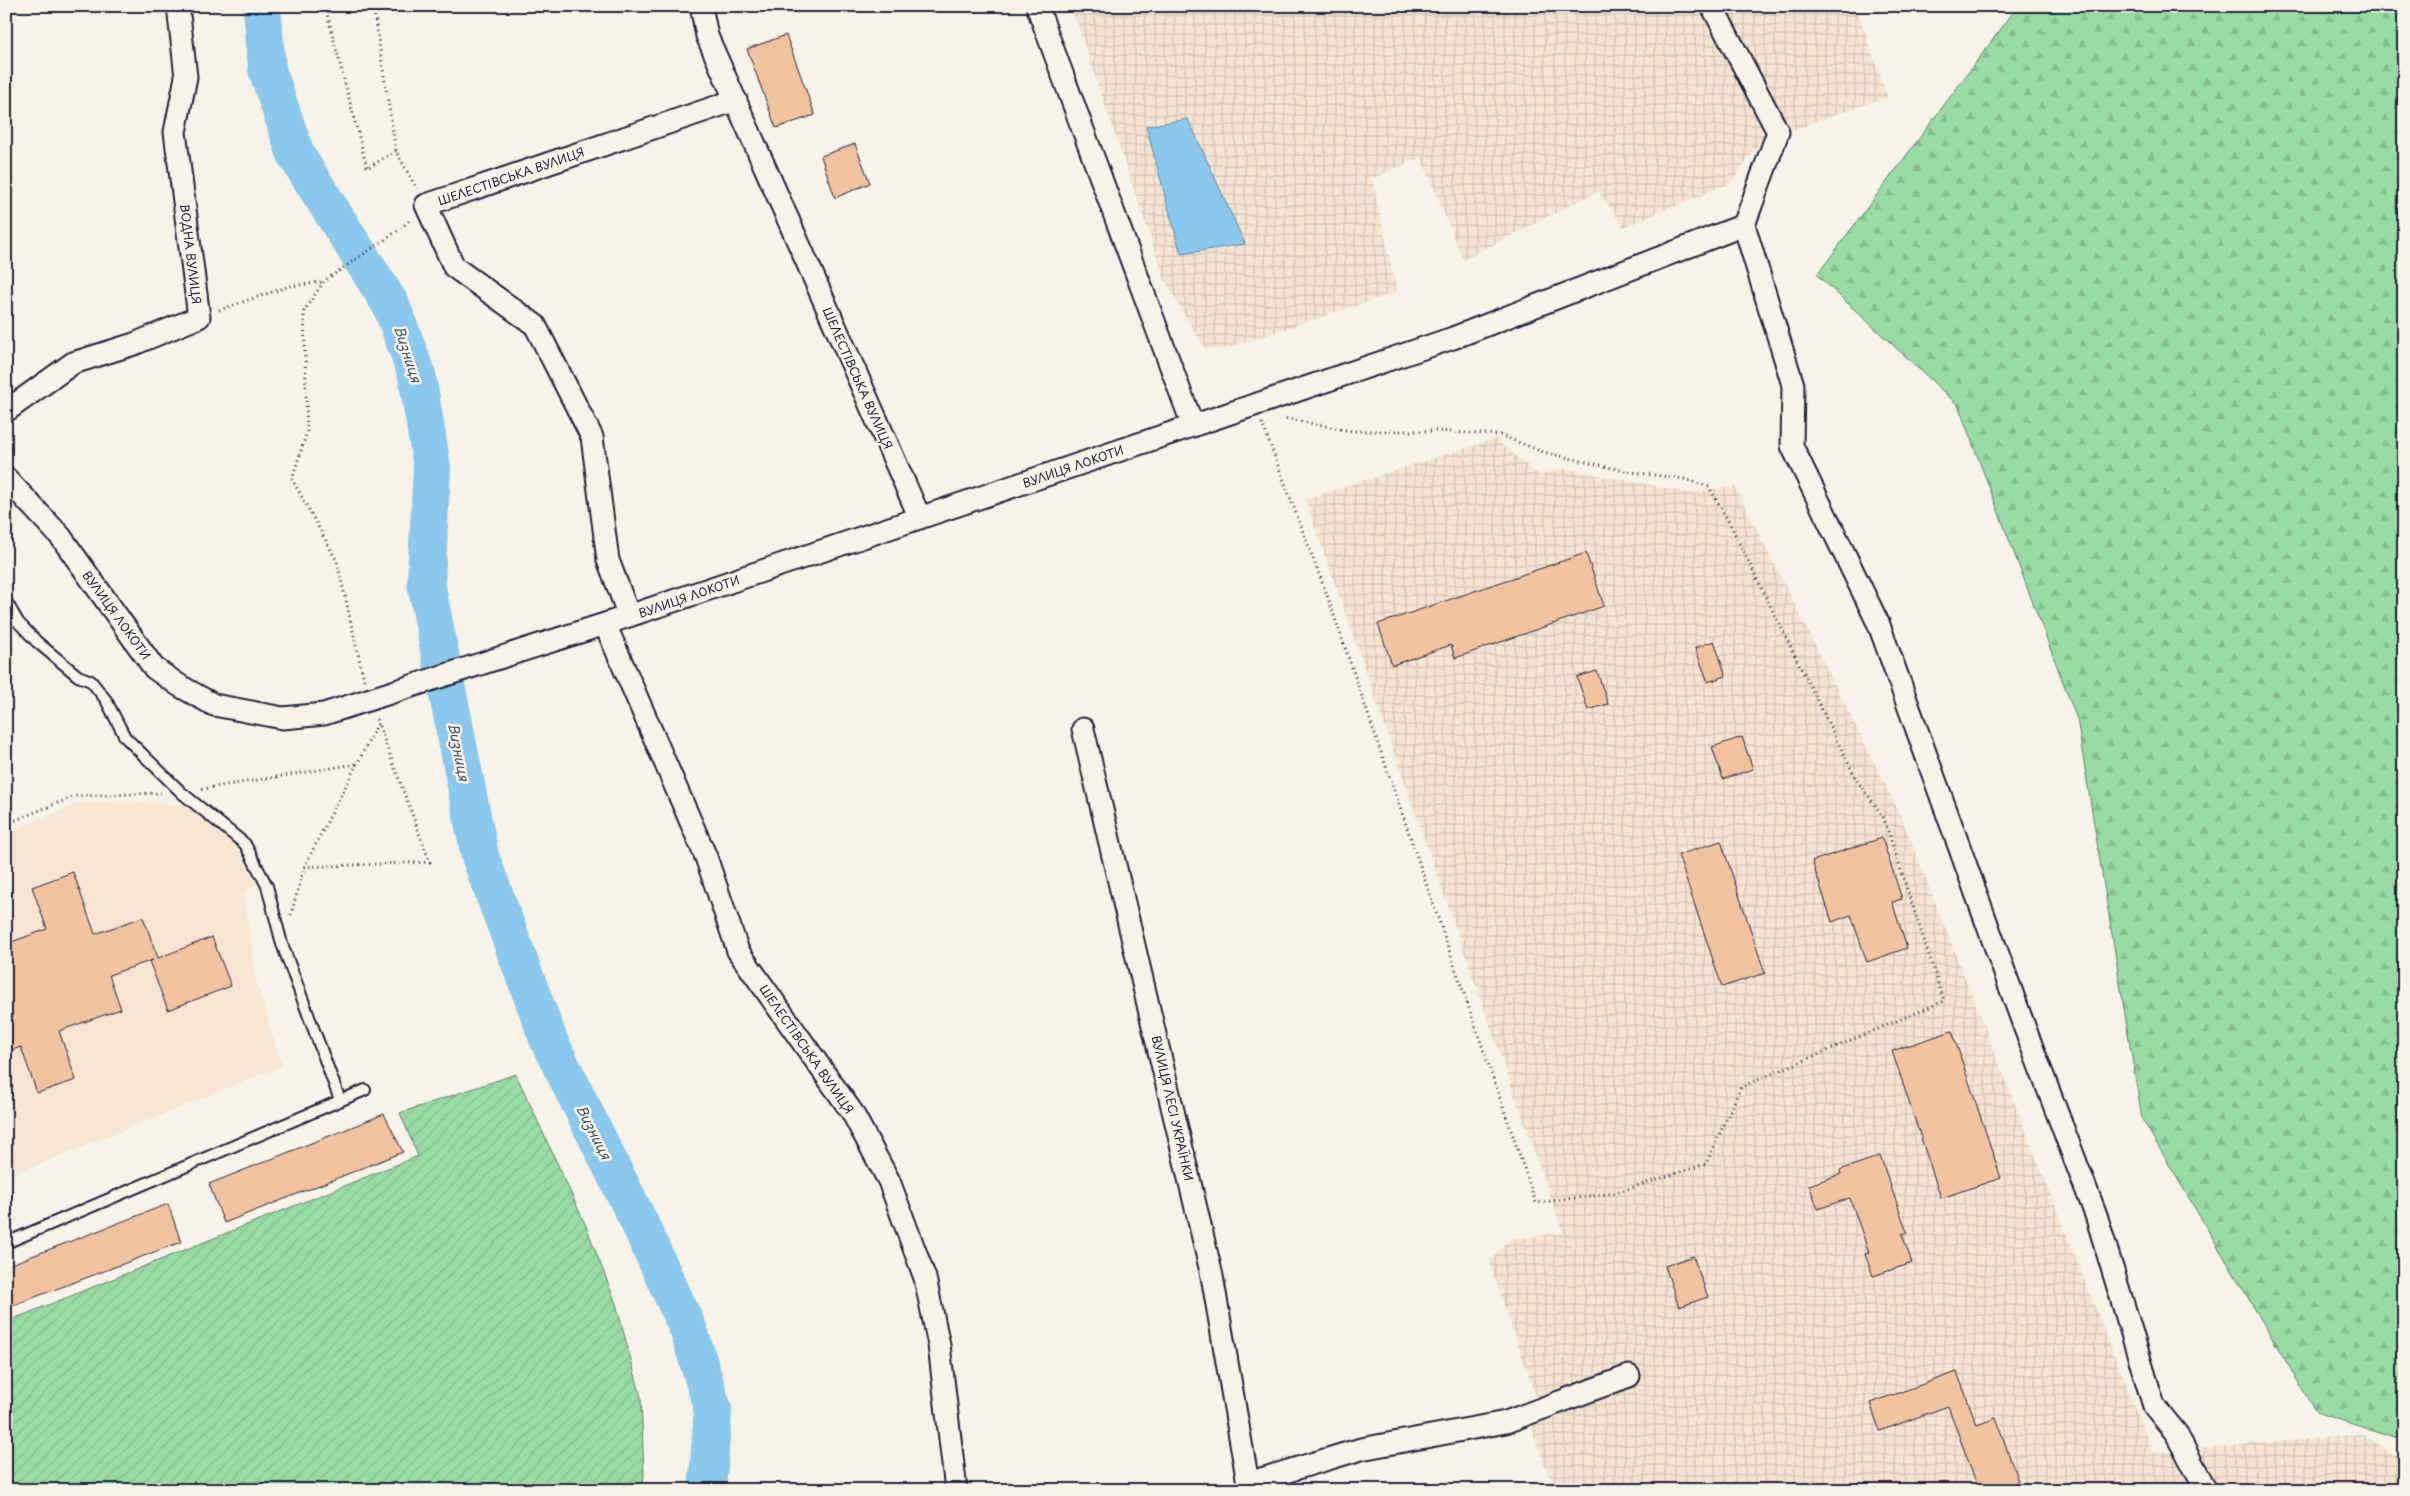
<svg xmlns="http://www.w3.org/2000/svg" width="2410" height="1496" viewBox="0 0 2410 1496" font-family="'Playpen Sans',sans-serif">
  <defs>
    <pattern id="industrial-grid" width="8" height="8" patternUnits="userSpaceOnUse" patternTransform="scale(1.25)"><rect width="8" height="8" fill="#f6e5d3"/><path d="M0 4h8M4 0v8" fill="none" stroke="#d3c4b6"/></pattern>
    <pattern id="forest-firs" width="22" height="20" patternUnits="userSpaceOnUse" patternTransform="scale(1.25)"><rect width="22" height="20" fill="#99dba5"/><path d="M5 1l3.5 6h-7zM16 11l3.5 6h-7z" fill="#84bc8f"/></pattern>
    <pattern id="garden-furrows" width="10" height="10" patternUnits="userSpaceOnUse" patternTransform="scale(1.25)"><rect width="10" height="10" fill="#99dba5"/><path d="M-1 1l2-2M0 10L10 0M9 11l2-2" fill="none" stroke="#84bc8f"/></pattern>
  </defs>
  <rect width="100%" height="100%" fill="#f7f3e8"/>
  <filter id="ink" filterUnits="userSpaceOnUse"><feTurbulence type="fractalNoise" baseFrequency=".02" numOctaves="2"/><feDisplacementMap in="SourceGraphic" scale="10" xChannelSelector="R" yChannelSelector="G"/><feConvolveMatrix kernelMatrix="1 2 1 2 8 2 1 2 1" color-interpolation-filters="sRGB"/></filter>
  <g filter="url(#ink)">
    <path fill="#f6e5d3" d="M78,803L186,804L237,848L256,884L244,891L256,981L282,1066L6,1178V833Z"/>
    <path fill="url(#industrial-grid)" d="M1071,6H1856L1887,97L1761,141L1731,183L1624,227L1598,191L1463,260L1421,157L1372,179L1397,292L1223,349H1206L1193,330L1165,280Z
      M1495,439L1540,476L1562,468L1691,493L1735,486L1901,816L2153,1453L2362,1434L2404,1461V1490H1554L1528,1419L1543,1416L1489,1262L1509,1239L1563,1233L1305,499Z"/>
    <path fill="url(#forest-firs)" stroke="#5e7e70" d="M2018,6H2404V1441L2316,1412L2142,1119L2077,719L1958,405L1817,275Z"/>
    <path fill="url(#garden-furrows)" stroke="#5e7e70" d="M516,1074L586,1226L616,1304L641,1397L644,1476L642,1490H6V1322L418,1156L400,1113Z"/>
    <path fill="#8bc8eb" stroke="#6186a5" d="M1188,119L1245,244L1181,254L1146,126Z"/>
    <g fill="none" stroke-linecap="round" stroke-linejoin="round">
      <path stroke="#8bc8eb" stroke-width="38" d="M262,6L267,69L296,155L391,305L417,375L432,467L426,583L480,856L549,1041L638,1220L689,1331L713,1410L707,1490"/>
    </g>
    <path fill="#f2c3a1" stroke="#22223b" d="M786,35L815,115L776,128L747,49Z
      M855,144L870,183L835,198L821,156Z
      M1586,553L1604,606L1455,658L1451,645L1392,665L1378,624Z
      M1714,641L1726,676L1708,682L1695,648Z
      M1597,671L1608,704L1588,710L1577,677Z
      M1742,737L1753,769L1723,779L1712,747Z
      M1882,838L1902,899L1892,902L1907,948L1867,962L1851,915L1832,922L1812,861Z
      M1721,841L1765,973L1722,987L1678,855Z
      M73,872L95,934L143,917L158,958L212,937L231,986L168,1010L149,961L153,960L109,975L121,1009L59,1031L76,1080L37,1093L21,1047L6,1052V944L47,929L32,887Z
      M1952,1031L2001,1178L1941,1198L1892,1051Z
      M384,1114L403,1152L224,1223L209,1184Z
      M1880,1156L1907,1232L1902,1234L1912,1263L1873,1276L1865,1254L1869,1253L1850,1198L1818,1209L1809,1185L1841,1174L1840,1170Z
      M168,1204L181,1242L6,1308V1266Z
      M1693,1256L1708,1297L1679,1307L1665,1266Z
      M1957,1372L1977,1425L1996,1418L2018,1481L1993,1490H1979L1948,1406L1880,1431L1870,1403Z"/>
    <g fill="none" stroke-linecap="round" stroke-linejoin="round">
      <g stroke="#22223b" stroke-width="14">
        <path id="lane" d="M6,601L18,622L37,642L78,676L91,681L106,700L125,737L182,793L245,844L267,886L282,944L340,1100
          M6,1243L365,1090"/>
      </g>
      <g stroke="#22223b" stroke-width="25">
        <path id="street" d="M701,6L707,36L920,518
          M1037,6L1193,426
          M1744,225L1793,385L1792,446L1879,625L2024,1026L2096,1215L2154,1406L2176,1433L2206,1490
          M6,411L73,363L134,344L199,317L175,132L186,77L178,6
          M6,478L61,537L154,668L180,686L214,705L283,718L324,714L605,624L1453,338L1744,225L1778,132L1712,6
          M629,616L608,560L592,437L535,325L454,267L426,205L736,100
          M605,624L706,857L738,951L852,1112L889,1181L925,1278L939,1345L956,1490
          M1083,729L1212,1276L1248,1483L1245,1490
          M1248,1483L1361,1449L1506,1422L1629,1376"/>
      </g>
      <path stroke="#22223b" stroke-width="3" stroke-dasharray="1 4" stroke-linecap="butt" d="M325,6L367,168L396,151
        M373,6L396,151L417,189
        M219,310L290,286L324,282
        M1262,423L1327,595L1536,1203L1615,1193L1706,1164L1741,1087L1944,1001L1883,816L1856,779L1731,526L1709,487L1684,479L1625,471L1543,452L1500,435L1437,431H1351L1284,418
        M364,680L337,561L292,479L307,432L304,311L324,281L399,230L411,219
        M202,789L356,764
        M6,824L75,796L161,793
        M304,867L378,723L376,719
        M291,915L304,867L430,862L378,723"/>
      <use href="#lane" stroke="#f7f3e8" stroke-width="10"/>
      <use href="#street" stroke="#f7f3e8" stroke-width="21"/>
    </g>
  </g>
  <g text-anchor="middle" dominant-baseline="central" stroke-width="5" stroke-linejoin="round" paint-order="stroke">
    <g font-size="12" fill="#22223b" stroke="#f7f3e8">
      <text transform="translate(511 176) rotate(-19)">ШЕЛЕСТІВСЬКА ВУЛИЦЯ</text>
      <text transform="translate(191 254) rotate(83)">ВОДНА ВУЛИЦЯ</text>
      <text transform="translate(858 378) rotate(66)">ШЕЛЕСТІВСЬКА ВУЛИЦЯ</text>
      <text transform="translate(1073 466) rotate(-19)">ВУЛИЦЯ ЛОКОТИ</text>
      <text transform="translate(689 596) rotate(-19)">ВУЛИЦЯ ЛОКОТИ</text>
      <text transform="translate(117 615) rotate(54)">ВУЛИЦЯ ЛОКОТИ</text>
      <text transform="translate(807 1049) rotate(55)">ШЕЛЕСТІВСЬКА ВУЛИЦЯ</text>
      <text transform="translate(1173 1108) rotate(77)">ВУЛИЦЯ ЛЕСІ УКРАЇНКИ</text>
    </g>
    <g font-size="14" font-style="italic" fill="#425470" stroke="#f7f3e8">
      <text transform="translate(408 354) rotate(72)">Визниця</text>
      <text transform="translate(459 752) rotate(79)">Визниця</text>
      <text transform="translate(594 1132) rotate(63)">Визниця</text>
    </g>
  </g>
  <rect width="2410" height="1496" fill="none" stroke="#f7f3e8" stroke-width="25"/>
  <rect x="12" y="12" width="2385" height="1471" fill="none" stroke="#22223b" stroke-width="2" filter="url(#ink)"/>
</svg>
